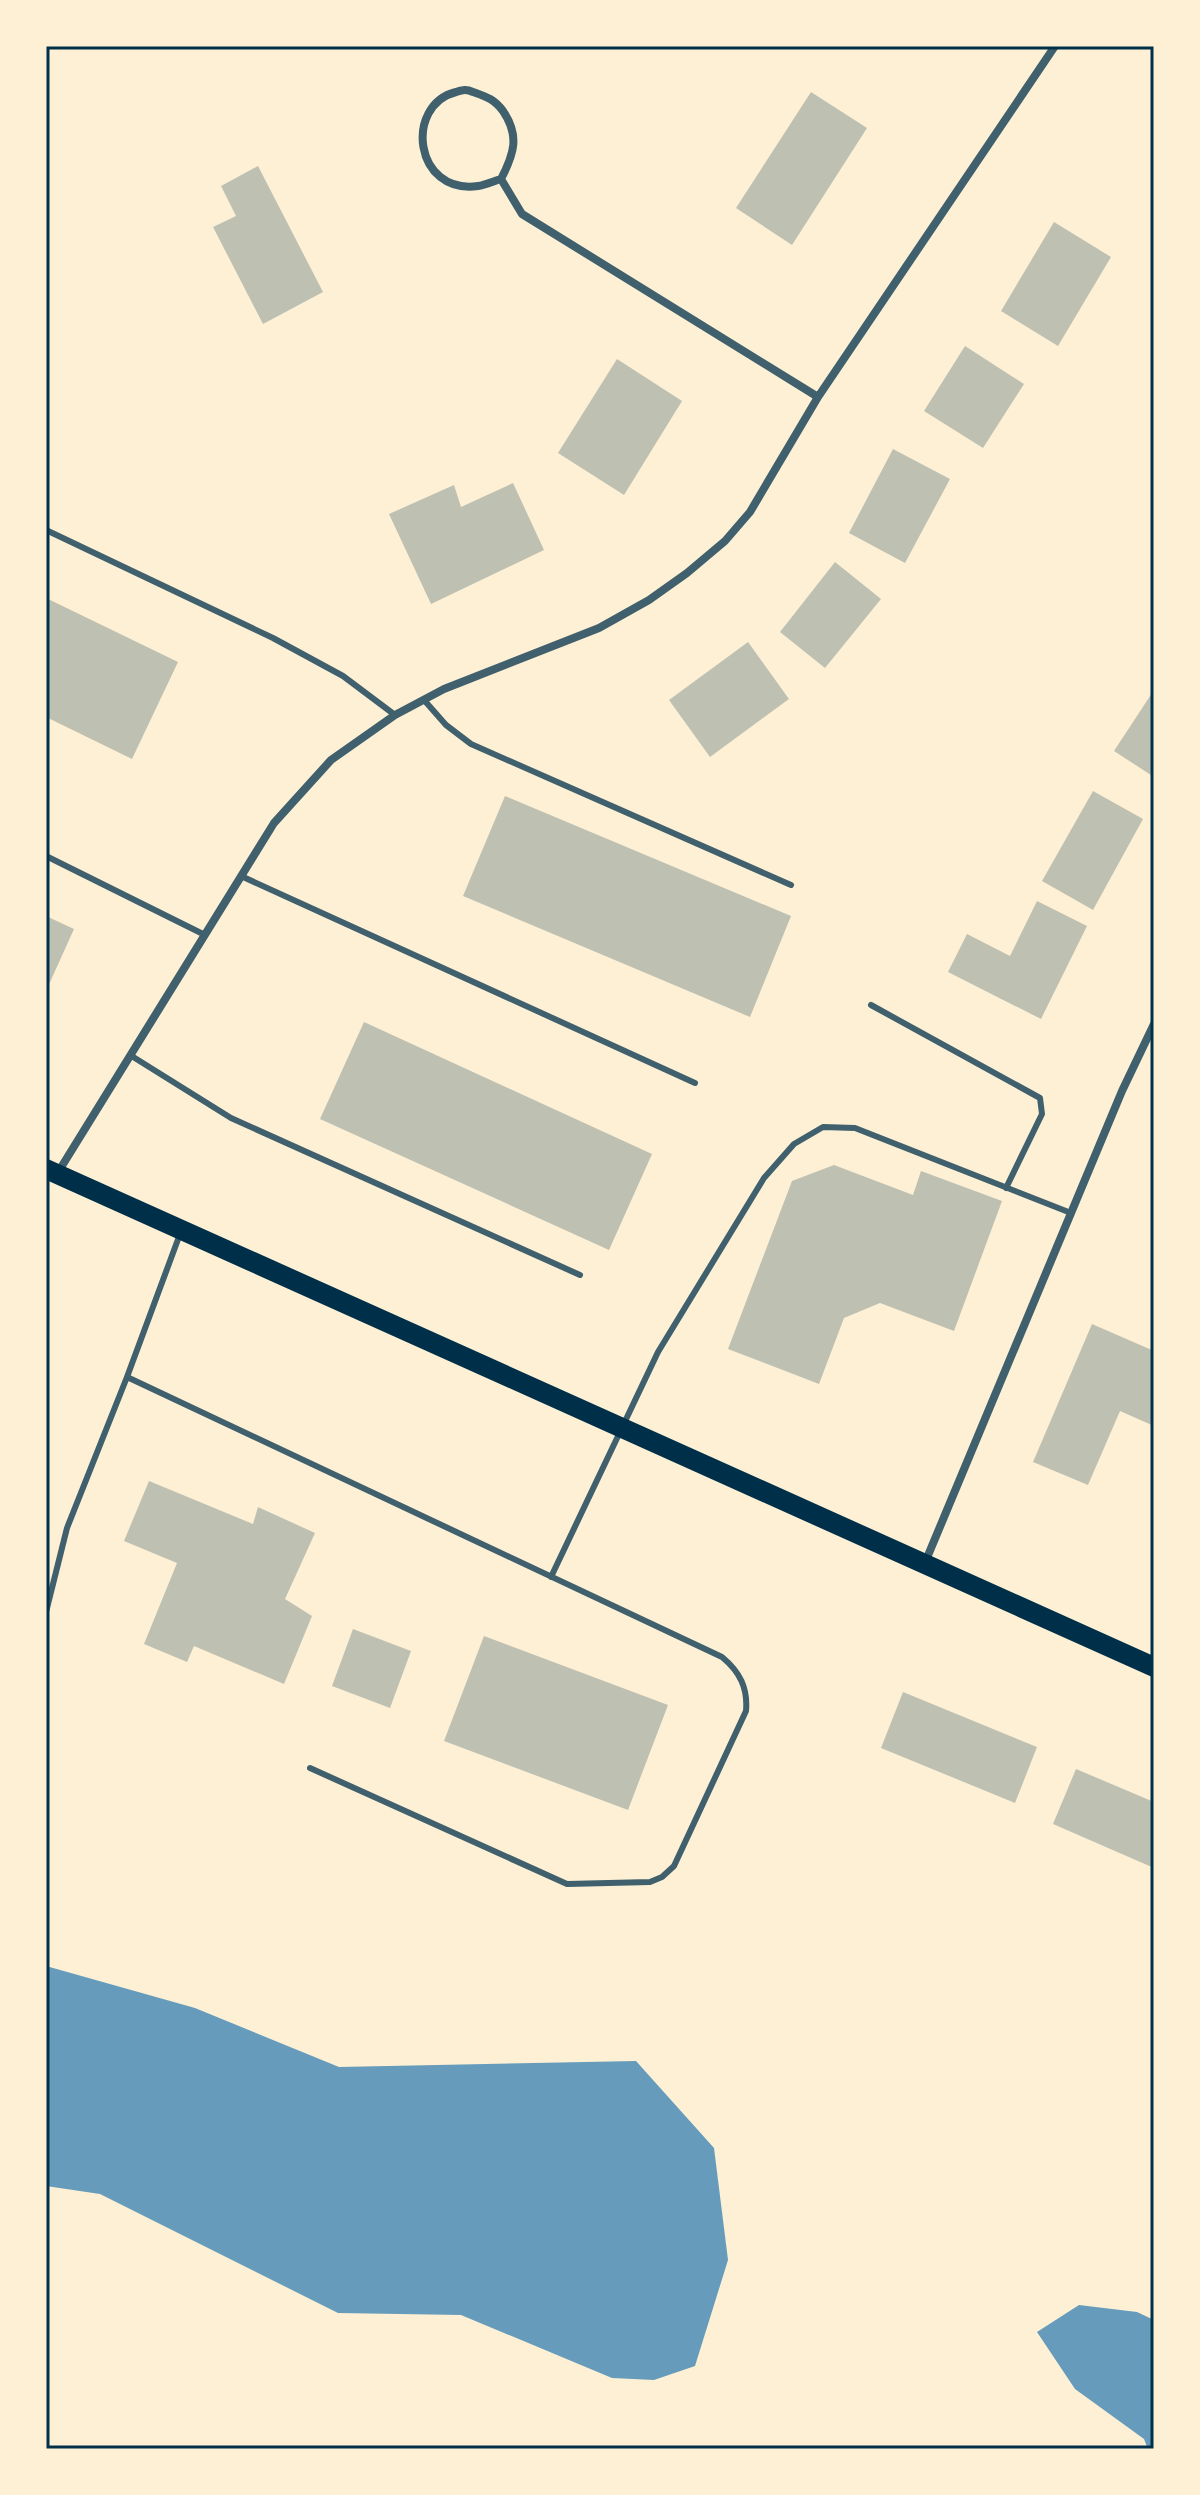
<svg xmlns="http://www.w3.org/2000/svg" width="1200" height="2495" viewBox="0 0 1200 2495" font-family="Cabin,sans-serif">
  <rect width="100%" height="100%" fill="#fdf0d5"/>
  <path fill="#669bbc" d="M46,1966L195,2008L339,2067L636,2061L714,2148L728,2260L695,2366L654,2380L612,2378L461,2315L338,2313L100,2194L46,2186Z
    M1079,2305L1137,2312L1154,2320V2449H1148L1144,2439L1075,2389L1037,2332Z"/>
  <path fill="#bec0b2" d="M811,92L867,128L792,245L736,208Z
    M258,166L323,292L263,324L213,227L236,216L221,186Z
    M1054,222L1111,257L1058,346L1001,311Z
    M965,346L1024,384L983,448L924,411Z
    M617,359L682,401L624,495L558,453Z
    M893,449L950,479L905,563L849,533Z
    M513,483L544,550L431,604L389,514L454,485L461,507Z
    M835,562L881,599L825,668L780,632Z
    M46,598L178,662L132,759L46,717Z
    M748,642L789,699L710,757L669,700Z
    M1154,690V777L1114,751Z
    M1093,791L1143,819L1093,910L1042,881Z
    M505,796L791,916L750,1017L463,896Z
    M1037,901L1087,926L1041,1019L948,972L967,934L1010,956Z
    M46,916L74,929L46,991Z
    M364,1022L652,1154L609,1250L320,1119Z
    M834,1165L913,1195L921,1171L1002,1201L954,1331L880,1303L844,1318L819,1384L728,1349L792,1181Z
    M1092,1324L1154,1351V1426L1120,1411L1088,1485L1033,1462Z
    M149,1481L253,1524L258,1507L315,1533L285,1599L312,1616L284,1684L194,1646L187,1662L144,1644L177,1563L124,1541Z
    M353,1629L411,1651L390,1708L332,1686Z
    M484,1636L668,1705L628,1810L444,1741Z
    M903,1692L1037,1747L1015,1803L881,1748Z
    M1076,1769L1154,1802V1868L1053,1824Z"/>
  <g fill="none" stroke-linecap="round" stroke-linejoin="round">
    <path stroke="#3f606c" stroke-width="6" d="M46,530L273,638L343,676L395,715
      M424,700L446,725L471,744L791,885
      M46,856L205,935
      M241,876L695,1083
      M871,1005L1040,1098L1042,1114L1006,1188
      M130,1055L231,1118L580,1275
      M180,1234L127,1377L722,1657C740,1672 748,1688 746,1711L674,1866L662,1877L650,1882L567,1884L310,1768
      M551,1577L658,1352L764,1178L794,1144L823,1127L855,1128L1071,1213
      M46,1612L67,1528L127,1377"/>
    <path stroke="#3f606c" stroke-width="8" d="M501,179C494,181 485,185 478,186C414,195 404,105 456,92C463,90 466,89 473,92C487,97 494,99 503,111C520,136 514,154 501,179L522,214L818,397
      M57,1174L274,823L331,760L395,715L444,689L599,628L649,600L687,573L725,541L750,512L818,397L1055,46
      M924,1565L1122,1091L1154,1024"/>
    <path stroke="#003049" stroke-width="20" d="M46,1169L1154,1667"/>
  </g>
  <rect width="1200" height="2495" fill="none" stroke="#fdf0d5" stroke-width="96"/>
  <rect x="48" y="48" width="1104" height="2399" fill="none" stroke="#003049" stroke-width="3"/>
</svg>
